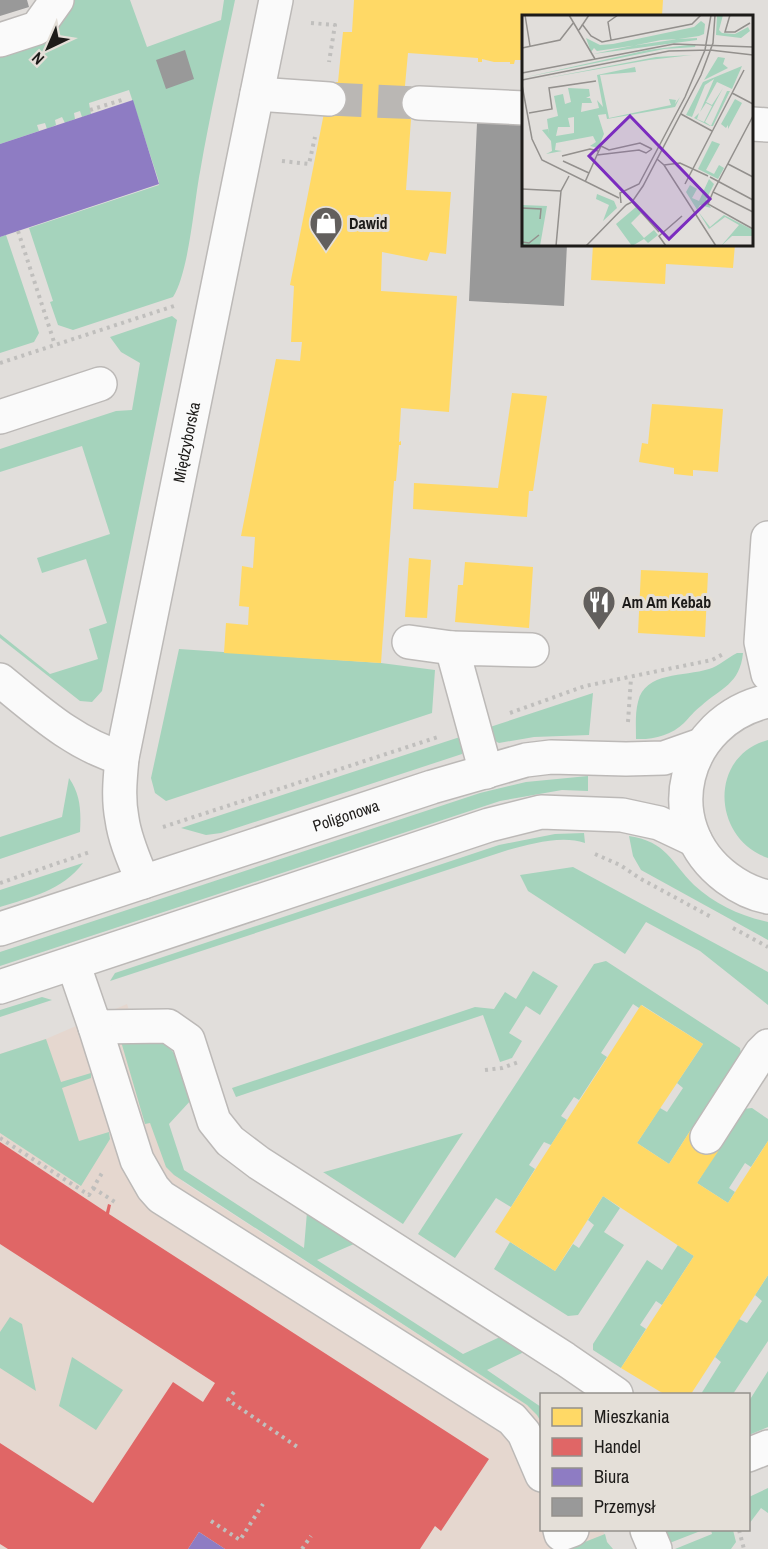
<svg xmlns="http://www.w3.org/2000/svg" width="768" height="1549" viewBox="0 0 768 1549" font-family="'Archivo Narrow',sans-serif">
  <rect width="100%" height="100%" fill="#e1dedb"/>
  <path fill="#e5d7cf" d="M127,1004L183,1182L541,1414L542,1530H603L607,1542L590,1549H0V1054L46,1039Z"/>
  <path fill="#a5d3bc" d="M73,0H130L147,47L221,20L224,0H235C223,57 210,114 200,172C194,203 189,272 173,297L73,330L58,325L50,302L53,301L29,228L159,185V182L129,90L89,103L91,114L82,117L80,111L74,113L75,119L65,123L62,117L55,120L56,125L47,129L45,123L37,125L39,131L0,144V53L52,34L65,18Z
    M6,235L39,333L34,342L0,353V237Z
    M172,316L177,320L102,691L92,702L80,701L0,638V634L50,674L98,659L89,629L107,623L86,559L42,573L37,558L110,534L82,446L0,472V449L116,411L132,410L140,363L121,352L110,337Z
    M179,649L381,663L435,670L432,713L166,801L155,793L151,778Z
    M737,653H743C740,684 721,688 701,706C694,711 690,717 684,723C672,735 652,740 636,739C636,727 635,713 638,702C645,671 684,677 709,669C719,666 727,658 737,653Z
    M593,693L589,735L534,737L499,743L493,740L490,727Z
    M463,736L466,744L462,754L221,833L206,835L181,828Z
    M768,740V858C712,839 708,756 768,740Z
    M588,776V791L562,790L500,801L0,966V952L480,793L526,782Z
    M69,778C81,795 81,812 80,832L0,859V837L62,817Z
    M584,833L585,843C561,835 532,844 508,850L110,981L115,973L499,845L555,834Z
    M629,836C667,842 670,861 694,885C715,904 740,916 768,922V940L641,870L633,856Z
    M83,863C62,891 31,897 0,907V890Z
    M573,867L768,972V1005L700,951L646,922L625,954L528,891L520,875Z
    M606,961L740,1048L742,1059L696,1130L692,1128L669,1164L637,1143L660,1108L667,1112L683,1088L677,1083L703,1044L642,1005L639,1008L633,1004L601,1053L607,1057L579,1100L574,1097L561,1116L567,1120L551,1145L544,1142L529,1165L535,1169L511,1207L496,1198L455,1258L418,1234L594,964Z
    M533,971L558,986L540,1015L526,1006L509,1033L522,1041L512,1058L500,1062L483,1015L236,1097L232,1088L475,1007L494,1009L505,992L516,999Z
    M42,997L52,1000L0,1017V1010Z
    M120,1038C132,1039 145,1039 157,1042C181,1047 185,1080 192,1099L169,1124L184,1170L304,1248L307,1212L354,1244L317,1260L463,1354L500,1337L524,1352L487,1370L541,1407V1422L537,1415L527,1405L174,1175L166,1167L150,1123L145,1124Z
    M46,1039L61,1082L91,1073V1078L62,1088L79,1141L109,1132L110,1139L81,1186L0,1133V1054Z
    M752,1108L768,1119V1141L751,1167L745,1163L729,1188L735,1192L728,1203L697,1183L743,1109Z
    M463,1133L403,1224L323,1172H324Z
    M603,1196L620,1208L604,1232L624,1245L578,1315L568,1316L494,1269L510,1242L555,1271L573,1244L579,1248L594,1225L588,1220Z
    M678,1245L694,1256L662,1305L656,1301L640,1325L646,1329L621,1368L593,1350V1344L647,1260L662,1270Z
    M768,1275V1341L733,1394H701L721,1362L715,1357L739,1319L747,1323L762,1301L755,1295Z
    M10,1317L22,1324L36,1391L0,1368V1332Z
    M72,1357L123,1390L96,1430L59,1406Z
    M768,1371V1427L749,1435V1401Z
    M768,1488V1513L761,1508L749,1524V1497Z
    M665,1530H703L667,1544Z
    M711,1530H733L736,1542L731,1549H675L712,1534Z
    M605,1534L607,1542L613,1549H567Z"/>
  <path fill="#ffd966" d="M354,0H663L662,16H524V60H515L514,64H510V62H494L482,59V62H478V58L408,53L402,118L411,119L406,190L451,192L446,254L430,252L427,261L382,252L381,291L457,296L449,412L401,408L399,442L401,441V445H399L396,481H394L381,663L224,653L226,623L248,625L249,607L239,606L242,566L253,568L255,537L241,536L276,359L300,361L302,342H291L294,286L290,285L324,113L336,82H338L343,32H352Z
    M593,244H735L733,268L666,264L665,284L591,280Z
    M512,393L547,396L533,491H529L527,517L413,509L414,483L498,488Z
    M652,404L723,409L718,472L693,470V476L674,474V468L639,462L642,443L648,444Z
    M409,558L431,560L427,618L405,617Z
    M465,562L533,567L529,628L455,622L458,585H463Z
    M641,570L708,573L705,637L638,633Z
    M641,1005L703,1044L637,1143L669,1164L692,1128L707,1137L721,1147L697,1183L728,1203L768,1141V1275L691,1394H664L621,1368L694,1256L603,1196L555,1271L495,1232Z"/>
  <path fill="#e06666" d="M0,1142L106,1212L108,1204L111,1205L109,1214L489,1459L441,1531L435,1526L420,1549H225L199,1532L188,1549H8L0,1544V1443L93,1503L173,1382L203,1402L215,1383L0,1244Z"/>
  <path fill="#8e7cc3" d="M133,100L159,184L0,237V144Z
    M199,1532L225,1549H188Z"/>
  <path fill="#999" d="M0,0H27L29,7L0,16Z
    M185,50L194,79L166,89L156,60Z
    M477,123L524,125V244H567L564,306L469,301Z"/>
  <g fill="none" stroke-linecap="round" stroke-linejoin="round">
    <path stroke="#bab7b4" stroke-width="33" stroke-dasharray="33 16" stroke-linecap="butt" d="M329,99L419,103"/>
    <g stroke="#bcb9b7" stroke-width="36">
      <g id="minor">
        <path d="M0,40L37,28L57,0"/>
        <path d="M257,94L329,99"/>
        <path d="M419,103L524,108"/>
        <path d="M752,124L768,125"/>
        <path d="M0,417L100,384"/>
        <path d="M768,538L761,642L768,674"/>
        <path d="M409,642L452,648"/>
        <path d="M0,680C37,710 75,745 122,758"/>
        <path d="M768,701C683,720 655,824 727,878C739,887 753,894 768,897"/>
        <path d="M486,772L452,648L532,650"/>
        <path id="s1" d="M143,882C135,862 125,841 122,819C118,799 120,779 122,758L276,0"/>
        <path id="s2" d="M0,929L432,787L526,760L551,757L626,759L664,758L701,745"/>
        <path d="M73,963L95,1027L168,1026L188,1040L214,1121L230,1141L259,1163L565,1359L616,1394"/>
        <path d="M0,987L489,825L541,812L622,815L659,823L695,840"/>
        <path d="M95,1027L137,1160L153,1188L161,1197L512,1419L524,1433L542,1475"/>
        <path d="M707,1137L761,1053L768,1046"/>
        <path d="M748,1455L768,1447"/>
        <path d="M560,1530L561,1534L572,1530"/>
        <path d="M647,1530L655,1549"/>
      </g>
    </g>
    <path stroke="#c0bfbd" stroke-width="4" stroke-dasharray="3 4.5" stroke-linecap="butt" d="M311,23L335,25L329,62
      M90,110L125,99
      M282,161L309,164L315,137
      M18,231L55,345
      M0,363L174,306
      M510,713L585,686L712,660L725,653
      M628,722L631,678
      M163,827L438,737
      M595,854L620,865L641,879L713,918
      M0,883L90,852
      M733,928L768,947
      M485,1070L502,1068L521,1061
      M0,1138L89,1195L102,1173
      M93,1188L115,1202
      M234,1392L228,1400L299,1448
      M211,1521L240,1540L263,1504
      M739,1530L744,1549
      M302,1549L311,1536"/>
    <use href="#minor" stroke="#fafafa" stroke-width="33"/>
  </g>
  <defs>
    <g id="shop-pin" transform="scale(1.725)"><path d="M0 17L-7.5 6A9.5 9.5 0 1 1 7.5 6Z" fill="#625f5d" stroke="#e4dfd8"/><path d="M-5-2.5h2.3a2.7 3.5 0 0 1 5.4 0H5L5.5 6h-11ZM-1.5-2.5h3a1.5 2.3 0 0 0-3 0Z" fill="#fff"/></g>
    <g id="restaurant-pin" transform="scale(1.725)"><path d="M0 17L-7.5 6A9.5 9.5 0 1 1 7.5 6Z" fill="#625f5d" stroke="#e4dfd8"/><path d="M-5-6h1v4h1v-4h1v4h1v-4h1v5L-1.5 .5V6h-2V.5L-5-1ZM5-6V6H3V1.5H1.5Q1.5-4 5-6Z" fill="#fff"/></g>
  </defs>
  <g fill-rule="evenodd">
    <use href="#shop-pin" x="326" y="223"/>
    <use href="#restaurant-pin" x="599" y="602"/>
  </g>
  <g text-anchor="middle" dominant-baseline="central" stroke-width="6" stroke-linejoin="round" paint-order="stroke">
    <g font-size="16" font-weight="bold" fill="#1d1b19" stroke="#e4dfd8" text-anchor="start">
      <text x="349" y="223">Dawid</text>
      <text x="622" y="602">Am Am Kebab</text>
    </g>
    <g font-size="16" fill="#1d1b19" stroke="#e4dfd8">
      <text stroke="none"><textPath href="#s1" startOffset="450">Międzyborska</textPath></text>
      <text stroke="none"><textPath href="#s2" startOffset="364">Poligonowa</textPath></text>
    </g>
  </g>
  <g transform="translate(522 15)">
    <rect width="231" height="231" fill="#e1dedb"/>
    <path d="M195,0H201L197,15L200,18L213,19L226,12L228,16L219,23L194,20ZM179,6L183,9L182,19L177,21L75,36L72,33L69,37L64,23L78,30L91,29L172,12ZM175,23V25L71,39L139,25ZM174,29L173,32L142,34L0,63L126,35ZM170,40L127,45L20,64L134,42ZM196,42L203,43L201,49L206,53L182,65ZM220,51L210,74L195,67L184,87L190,90L201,73L183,107L189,111L205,76H208L191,111H188L172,103L177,98L175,104L182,107L190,91L184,88L178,97L192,64L183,70L170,102L164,100L181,67ZM113,52L114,57L78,60L87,103L149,90L147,84L154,85L153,89L158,82L153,92L85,104L84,99L76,100L82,119L76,133L68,131L74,127L71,121L34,128L33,135L40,136L24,139L30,136L29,126L20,115L26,114L27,119L25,104L36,101L32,81L41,79L43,89L49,87L46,73L67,74L68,81L64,83H68L70,88H60L59,97L77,93L75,85L81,92L75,60ZM52,102V118L34,121L36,112H48L46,103ZM213,84L220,88L206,114V110L204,113L199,109ZM190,126L198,129L184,155L192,159L197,150L202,153L196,164L176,154ZM187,164L192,169L184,185L189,193L178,190L175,195L188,212L202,200L231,215V221H210L199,231L217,210L203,202L187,214L164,177L168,170L175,174L170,183L177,186ZM75,179L92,186L95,193L81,206L87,190L74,184ZM0,190L25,191L18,231H0ZM114,192L119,198L109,208L122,223L132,215L136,220L126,228L122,224L110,231L94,209Z" fill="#a5d3bc" fill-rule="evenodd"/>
    <path fill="none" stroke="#93908d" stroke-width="1.5" d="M3,0L8,31M47,0L73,44M208,0L203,17H213L228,8M60,9L69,21L80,27L170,9L179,0M57,15L67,0M89,25L86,7L96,0M0,33L38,25L52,7M0,58L152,29L231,32M0,65L147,36L188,35L231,40M0,70L10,124L20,145L97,183M210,78L231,89M7,98L30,94L27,73L74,66M159,99L190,116M231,101L191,177L231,197M75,140L117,135L124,138L130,134M40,141L68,134L76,136M135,144L142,150L194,231M41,146L67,158M206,149L231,162M142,150L158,148L186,161M188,162L231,185M63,167L79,131L87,135L118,128L130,134M163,169L222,55M0,174L39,176M191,177L186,189L231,214M110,187L137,217M99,188L98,178L117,169L163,82L183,35L189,0M104,190L110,187L121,171L179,60L191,28L193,0M0,193L19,194L18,204M0,227L7,228L17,220M34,231L39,176L47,161M64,231L104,190M144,231L137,221L160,201"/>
    <path fill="#7b2cbf" fill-opacity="0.15" stroke="#7b2cbf" stroke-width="3" d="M108,101L188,184L147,224L67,141Z"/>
    <rect width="231" height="231" fill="none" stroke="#1d1b19" stroke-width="3"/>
  </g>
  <rect x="540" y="1393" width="210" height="138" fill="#e4dfd8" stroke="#94918c" stroke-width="1.5"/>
  <rect x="552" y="1408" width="30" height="18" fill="#ffd966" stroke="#94918c" stroke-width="1.5"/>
  <text x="594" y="1423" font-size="18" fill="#1d1b19">Mieszkania</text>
  <rect x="552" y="1438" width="30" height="18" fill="#e06666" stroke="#94918c" stroke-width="1.5"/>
  <text x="594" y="1453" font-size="18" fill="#1d1b19">Handel</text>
  <rect x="552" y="1468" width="30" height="18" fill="#8e7cc3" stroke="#94918c" stroke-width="1.5"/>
  <text x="594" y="1483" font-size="18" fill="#1d1b19">Biura</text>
  <rect x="552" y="1498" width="30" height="18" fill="#999999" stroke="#94918c" stroke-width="1.5"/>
  <text x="594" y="1513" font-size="18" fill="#1d1b19">Przemysł</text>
  <g transform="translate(48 48) rotate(224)" stroke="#e4dfd8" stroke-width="4.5" paint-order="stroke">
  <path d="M0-4.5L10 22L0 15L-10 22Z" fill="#1d1b19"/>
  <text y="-9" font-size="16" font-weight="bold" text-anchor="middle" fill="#1d1b19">N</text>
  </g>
</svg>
